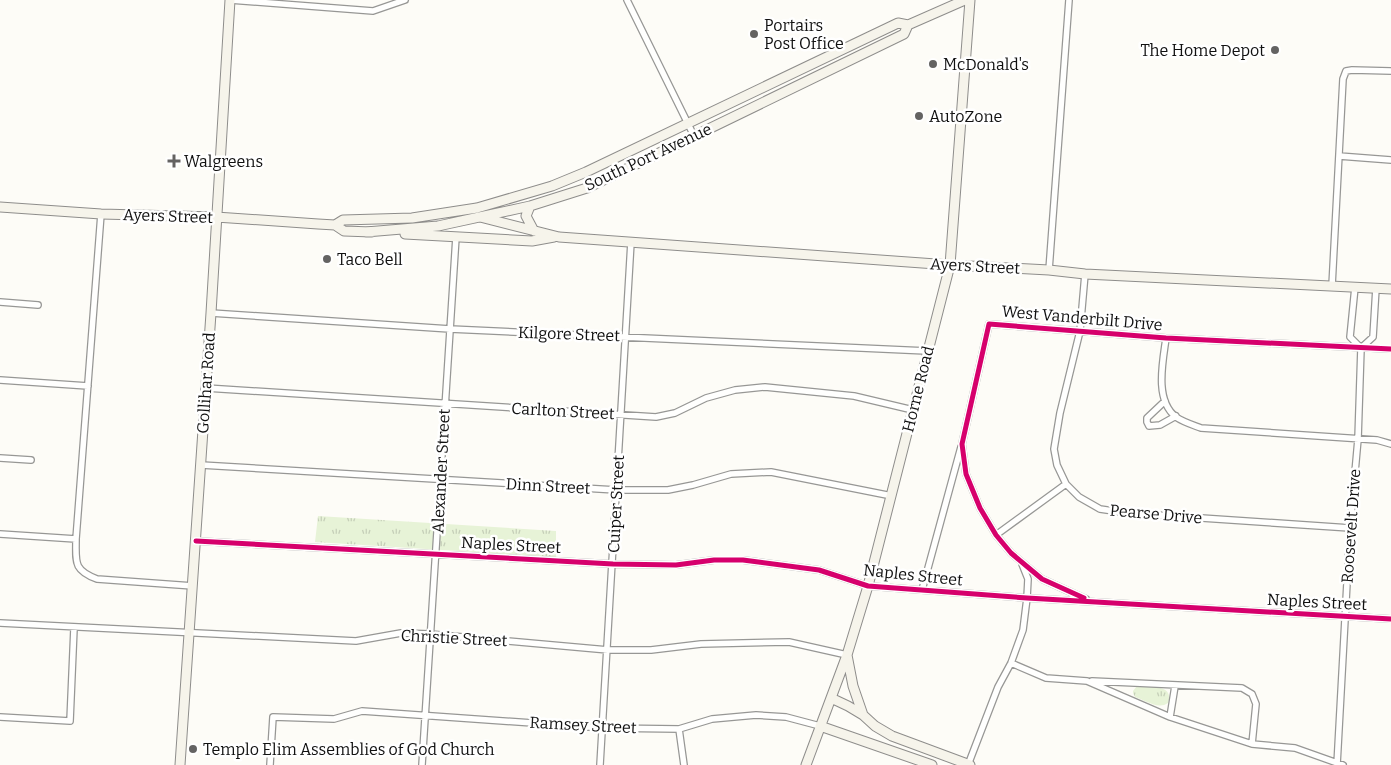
<svg xmlns="http://www.w3.org/2000/svg" width="1391" height="765" viewBox="0 0 1391 765" font-family="Bitter,serif">
  <defs>
    <pattern id="grass-tufts" width="24" height="20" patternUnits="userSpaceOnUse" patternTransform="scale(1.25)"><rect width="24" height="20" fill="#e7f3d7"/><path d="M3 7l-1-3M5 7V3M7 7l1-3M15 17l-1-3M17 17v-4M19 17l1-3" fill="none" stroke="#c5cfb8"/></pattern>
  </defs>
  <rect width="100%" height="100%" fill="#fdfcf7"/>
  <path fill="url(#grass-tufts)" d="M318,516L556,531V557L315,542Z
    M1137,686C1149,687 1175,684 1168,703C1158,710 1145,700 1135,697L1133,693V691Z"/>
  <g fill="none" stroke-linecap="round" stroke-linejoin="round">
    <g stroke="#979795" stroke-width="8">
      <path id="street" d="M230,0L373,11L405,0
        M627,0L694,136
        M1339,156L1391,160
        M101,214L76,539C76,562 73,570 97,579L193,586
        M1049,270L1069,0
        M1085,274L1080,331L1060,413L1054,449L1057,465L1066,484L1079,497L1100,509L1127,513L1350,528
        M1332,286L1343,79L1346,71L1352,70L1391,71
        M1355,287L1350,337L1361,348
        M0,302L38,305
        M211,313L450,329L927,351
        M1166,338C1163,361 1154,400 1176,417C1183,422 1193,425 1201,428L1377,440L1391,444
        M0,380L88,386
        M206,388L656,417L675,413L706,398L735,390L765,387L854,396L913,410
        M1165,401L1147,418V422L1149,426L1160,425L1176,416
        M0,458L31,460
        M201,465L616,490H668L693,485L731,474L771,472L892,496
        M0,534L76,539
        M996,535L1066,484
        M196,541L613,564L676,565L714,560H743L819,570L868,586L1027,598L1391,619
        M922,590L961,447
        M1086,599L1042,579L1011,553L996,535L980,508L966,474L962,444L989,324L1166,338L1391,349
        M0,623L356,641L401,633L430,634L608,650H651L701,644L789,642L847,655
        M1011,663L1046,678L1087,681L1170,717L1252,744L1295,748L1343,765
        M1092,681L1242,688L1252,694L1256,704L1252,744
        M0,717L70,721L74,628
        M1170,717L1175,686
        M679,729L684,765
        M270,765L273,717L334,719L362,711L603,728L679,729L712,719L756,715L786,717L820,726
        M422,765L456,237
        M600,765L631,242
        M968,765L998,687L1011,663L1023,630L1027,598L1028,579L1022,564
        M1337,765L1350,528L1358,439L1361,348L1373,337L1376,288"/>
    </g>
    <g stroke="#8e8d8b" stroke-width="11">
      <path id="secondary" d="M530,206L526,216L534,231
        M0,207L101,214L216,217L318,224L335,225L344,231L372,232
        M480,217L559,237L950,265L1049,270L1085,274L1391,289
        M335,225L343,220L412,218L477,208L552,186L586,172L898,23L908,25L965,0
        M366,232L438,226L530,206L587,188L904,34L908,25
        M405,234L532,241L554,237
        M847,655L853,686L863,715
        M831,698L848,706L863,715L875,726L892,736L970,765
        M820,726L932,765
        M180,765L211,313L230,0
        M806,765L847,655L868,586L950,265L970,0"/>
    </g>
    <use href="#street" stroke="#fffffe" stroke-width="5.5"/>
    <use href="#secondary" stroke="#f6f4eb" stroke-width="9"/>
    <g stroke="#fff" stroke-width="8">
      <path id="cycleway" d="M196,541L613,564L676,565L714,560H743L819,570L868,586L1027,598L1391,619
        M1084,598L1042,579L1011,553L996,535L980,508L966,474L962,444L989,324L1166,338L1391,349"/>
    </g>
    <use href="#cycleway" stroke="#d6006c" stroke-width="5"/>
  </g>
  <g fill="#646362" stroke="#fff" stroke-width="2">
    <circle cx="754" cy="34" r="5"/>
    <circle cx="1275" cy="50" r="5"/>
    <circle cx="933" cy="64" r="5"/>
    <circle cx="919" cy="116" r="5"/>
    <path d="M171.5 153.5h5v5h5v5h-5v5h-5v-5h-5v-5h5z"/>
    <circle cx="327" cy="259" r="5"/>
    <circle cx="193" cy="749" r="5"/>
  </g>
  <g text-anchor="middle" dominant-baseline="central" stroke-width="5" stroke-linejoin="round" paint-order="stroke">
    <g font-size="16" fill="#111" stroke="#fff" text-anchor="start">
      <text x="764" y="25">Portairs<tspan x="764" dy="18">Post Office</tspan></text>
      <text x="1265" y="50" text-anchor="end">The Home Depot</text>
      <text x="943" y="64">McDonald's</text>
      <text x="929" y="116">AutoZone</text>
      <text x="184" y="161">Walgreens</text>
      <text x="337" y="259">Taco Bell</text>
      <text x="203" y="749">Templo Elim Assemblies of God Church</text>
    </g>
    <g font-size="16" fill="#111" stroke="#fff">
      <text transform="translate(648 157) rotate(-25)">South Port Avenue</text>
      <text transform="translate(168 216) rotate(2)">Ayers Street</text>
      <text transform="translate(975 266) rotate(3)">Ayers Street</text>
      <text transform="translate(1082 318) rotate(5)">West Vanderbilt Drive</text>
      <text transform="translate(569 334) rotate(2)">Kilgore Street</text>
      <text transform="translate(206 383) rotate(-86)">Gollihar Road</text>
      <text transform="translate(918 389) rotate(-76)">Horne Road</text>
      <text transform="translate(563 411) rotate(3)">Carlton Street</text>
      <text transform="translate(441 471) rotate(-87)">Alexander Street</text>
      <text transform="translate(548 486) rotate(3)">Dinn Street</text>
      <text transform="translate(616 504) rotate(-87)">Cuiper Street</text>
      <text transform="translate(1156 514) rotate(5)">Pearse Drive</text>
      <text transform="translate(1351 526) rotate(-86)">Roosevelt Drive</text>
      <text transform="translate(511 545) rotate(3)">Naples Street</text>
      <text transform="translate(913 575) rotate(6)">Naples Street</text>
      <text transform="translate(1317 602) rotate(3)">Naples Street</text>
      <text transform="translate(454 638) rotate(3)">Christie Street</text>
      <text transform="translate(583 725) rotate(3)">Ramsey Street</text>
    </g>
  </g>
</svg>
